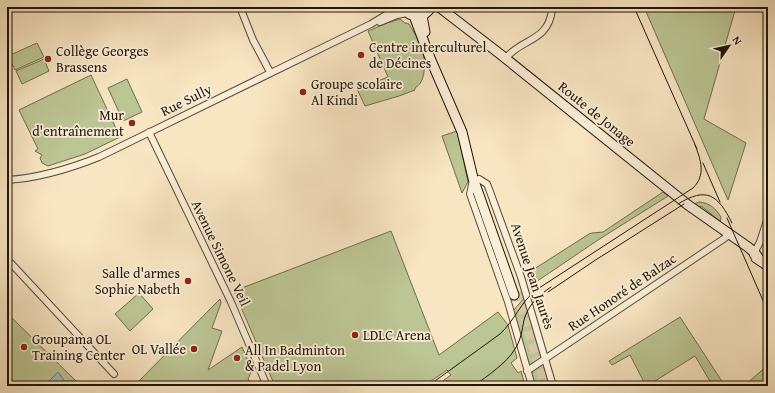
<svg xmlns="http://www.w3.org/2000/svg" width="775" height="393" viewBox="0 0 775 393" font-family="'Gentium Book Plus',serif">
  <rect width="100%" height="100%" fill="#f8e5c2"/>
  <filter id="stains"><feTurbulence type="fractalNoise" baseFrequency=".005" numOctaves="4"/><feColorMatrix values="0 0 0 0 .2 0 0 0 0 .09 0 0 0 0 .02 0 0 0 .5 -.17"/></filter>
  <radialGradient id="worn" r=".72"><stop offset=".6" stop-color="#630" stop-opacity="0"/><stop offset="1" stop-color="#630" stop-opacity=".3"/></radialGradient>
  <path fill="#bcc594" stroke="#6e6d4e" d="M644,7H736L704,119L746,143L728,200Z
    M400,19L405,23L409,24C419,41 426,51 424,72C423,79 421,84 415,88V90L399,96L365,106L357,89L388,77L368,31L387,23Z
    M37,43L44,57L15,70L8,56Z
    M44,59L49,71L22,84L16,71Z
    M91,75L120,137L85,154L48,166L42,163L40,158L42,155L35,151L38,149L19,110Z
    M127,79L142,112L123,121L108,88Z
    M457,131L468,182L462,193L442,136Z
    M663,192L668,196L598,240L530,286L527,277L531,271L589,234L592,233L603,232Z
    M699,202C710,203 715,208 721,217L720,224L718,223L720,221L701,206L699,208L694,204Z
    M391,231L439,355L498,312L508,325L517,358L511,363L518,373L521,371L525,386H436L451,375L447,370L424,386H275L234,291Z
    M139,293L153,309L130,331L115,314Z
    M525,297L542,356L530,365L528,364L512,312Z
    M220,299L221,303L212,328L222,331L208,370L242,347L252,370L248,379L253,386H134Z
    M7,313L81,386H7Z
    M680,317L725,386H708L711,383L695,356L647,386H646L630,355L612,365L609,361Z
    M542,364L544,365L550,384L549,386H533C530,372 530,372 542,364Z
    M768,365V379C758,388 757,386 744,386Z"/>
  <path fill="#9fbeb8" stroke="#6d7a71" d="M58,372L68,386H44Z"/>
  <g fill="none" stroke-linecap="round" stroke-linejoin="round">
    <path stroke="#d8c6a6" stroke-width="9" stroke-dasharray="9 4.5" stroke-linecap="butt" d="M517,292L545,386"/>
    <g stroke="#574936" stroke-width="8">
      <path id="minor" d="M240,7L253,40L270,72
        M380,22L397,15L407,13
        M506,58C522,38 548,42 552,10
        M149,132L231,302L267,386
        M479,179L487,184L489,189L521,277L553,386
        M7,180C40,178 69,169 99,157L371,24L394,10L398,7
        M473,180L470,194L508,302L532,386
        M753,255L760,242L768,217
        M7,259L114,374
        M527,371L722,240L730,234"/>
    </g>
    <g stroke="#211507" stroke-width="11">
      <path id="secondary" d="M403,7C410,19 424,19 431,7
        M439,7L500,54L688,205L748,247L755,253L760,260
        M414,16L430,58L462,132L473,178L514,295
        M422,16L425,32
        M756,258L768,266"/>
    </g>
    <use href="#minor" stroke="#faeed7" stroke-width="6"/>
    <use href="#secondary" stroke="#faeed7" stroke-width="9"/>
    <path stroke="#211507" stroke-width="1" d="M634,7L697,149
      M703,163L720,202
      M678,204C707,186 718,195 732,223
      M727,218L768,312
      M548,292L594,261L684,204
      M428,386L500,334C514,321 521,302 536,290L693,188C706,175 701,160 695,145
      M474,386C488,375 506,364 515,349C521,340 522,330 524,320C528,305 539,295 551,287"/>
  </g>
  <g fill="#8f2418" stroke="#faeed7" stroke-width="1.5">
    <circle cx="361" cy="55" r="4"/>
    <circle cx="48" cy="59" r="4"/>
    <circle cx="303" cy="92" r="4"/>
    <circle cx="132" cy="123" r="4"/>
    <circle cx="188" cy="281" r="4"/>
    <circle cx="355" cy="335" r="4"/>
    <circle cx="24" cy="347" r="4"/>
    <circle cx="194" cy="349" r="4"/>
    <circle cx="237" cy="358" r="4"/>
  </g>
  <g text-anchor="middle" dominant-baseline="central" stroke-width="3.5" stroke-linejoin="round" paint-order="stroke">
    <g font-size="14" fill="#211507" stroke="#faeed7" text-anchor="start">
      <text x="369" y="47">Centre interculturel<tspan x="369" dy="16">de Décines</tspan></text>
      <text x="56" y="51">Collège Georges<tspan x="56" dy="16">Brassens</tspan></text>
      <text x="311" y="84">Groupe scolaire<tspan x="311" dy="16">Al Kindi</tspan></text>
      <text x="124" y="115" text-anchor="end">Mur<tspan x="124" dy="16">d'entraînement</tspan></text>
      <text x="180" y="273" text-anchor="end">Salle d'armes<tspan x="180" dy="16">Sophie Nabeth</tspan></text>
      <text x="363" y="335">LDLC Arena</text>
      <text x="32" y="339">Groupama OL<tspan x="32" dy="16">Training Center</tspan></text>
      <text x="186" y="349" text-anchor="end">OL Vallée</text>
      <text x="245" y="350">All In Badminton<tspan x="245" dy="16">&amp; Padel Lyon</tspan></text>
    </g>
    <g font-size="14" fill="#211507" stroke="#faeed7">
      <text transform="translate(186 100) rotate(-26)">Rue Sully</text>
      <text transform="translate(597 114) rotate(39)">Route de Jonage</text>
      <text transform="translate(221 253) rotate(64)">Avenue Simone Veil</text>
      <text transform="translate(533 276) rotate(72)">Avenue Jean Jaurès</text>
      <text transform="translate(622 292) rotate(-34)">Rue Honoré de Balzac</text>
    </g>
  </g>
  <rect width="775" height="393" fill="none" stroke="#f8e5c2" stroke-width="24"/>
  <rect x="8" y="8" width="759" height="377" fill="none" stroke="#211507" stroke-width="2"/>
  <rect x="12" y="12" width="751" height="369" fill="none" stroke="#211507"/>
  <g transform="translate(729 46) rotate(56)" stroke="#faeed7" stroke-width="3" paint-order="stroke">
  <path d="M0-3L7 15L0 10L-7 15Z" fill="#211507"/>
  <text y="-6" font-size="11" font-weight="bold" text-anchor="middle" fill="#211507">N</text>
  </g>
  <rect width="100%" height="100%" filter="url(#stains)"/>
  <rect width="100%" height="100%" fill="url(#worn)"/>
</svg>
